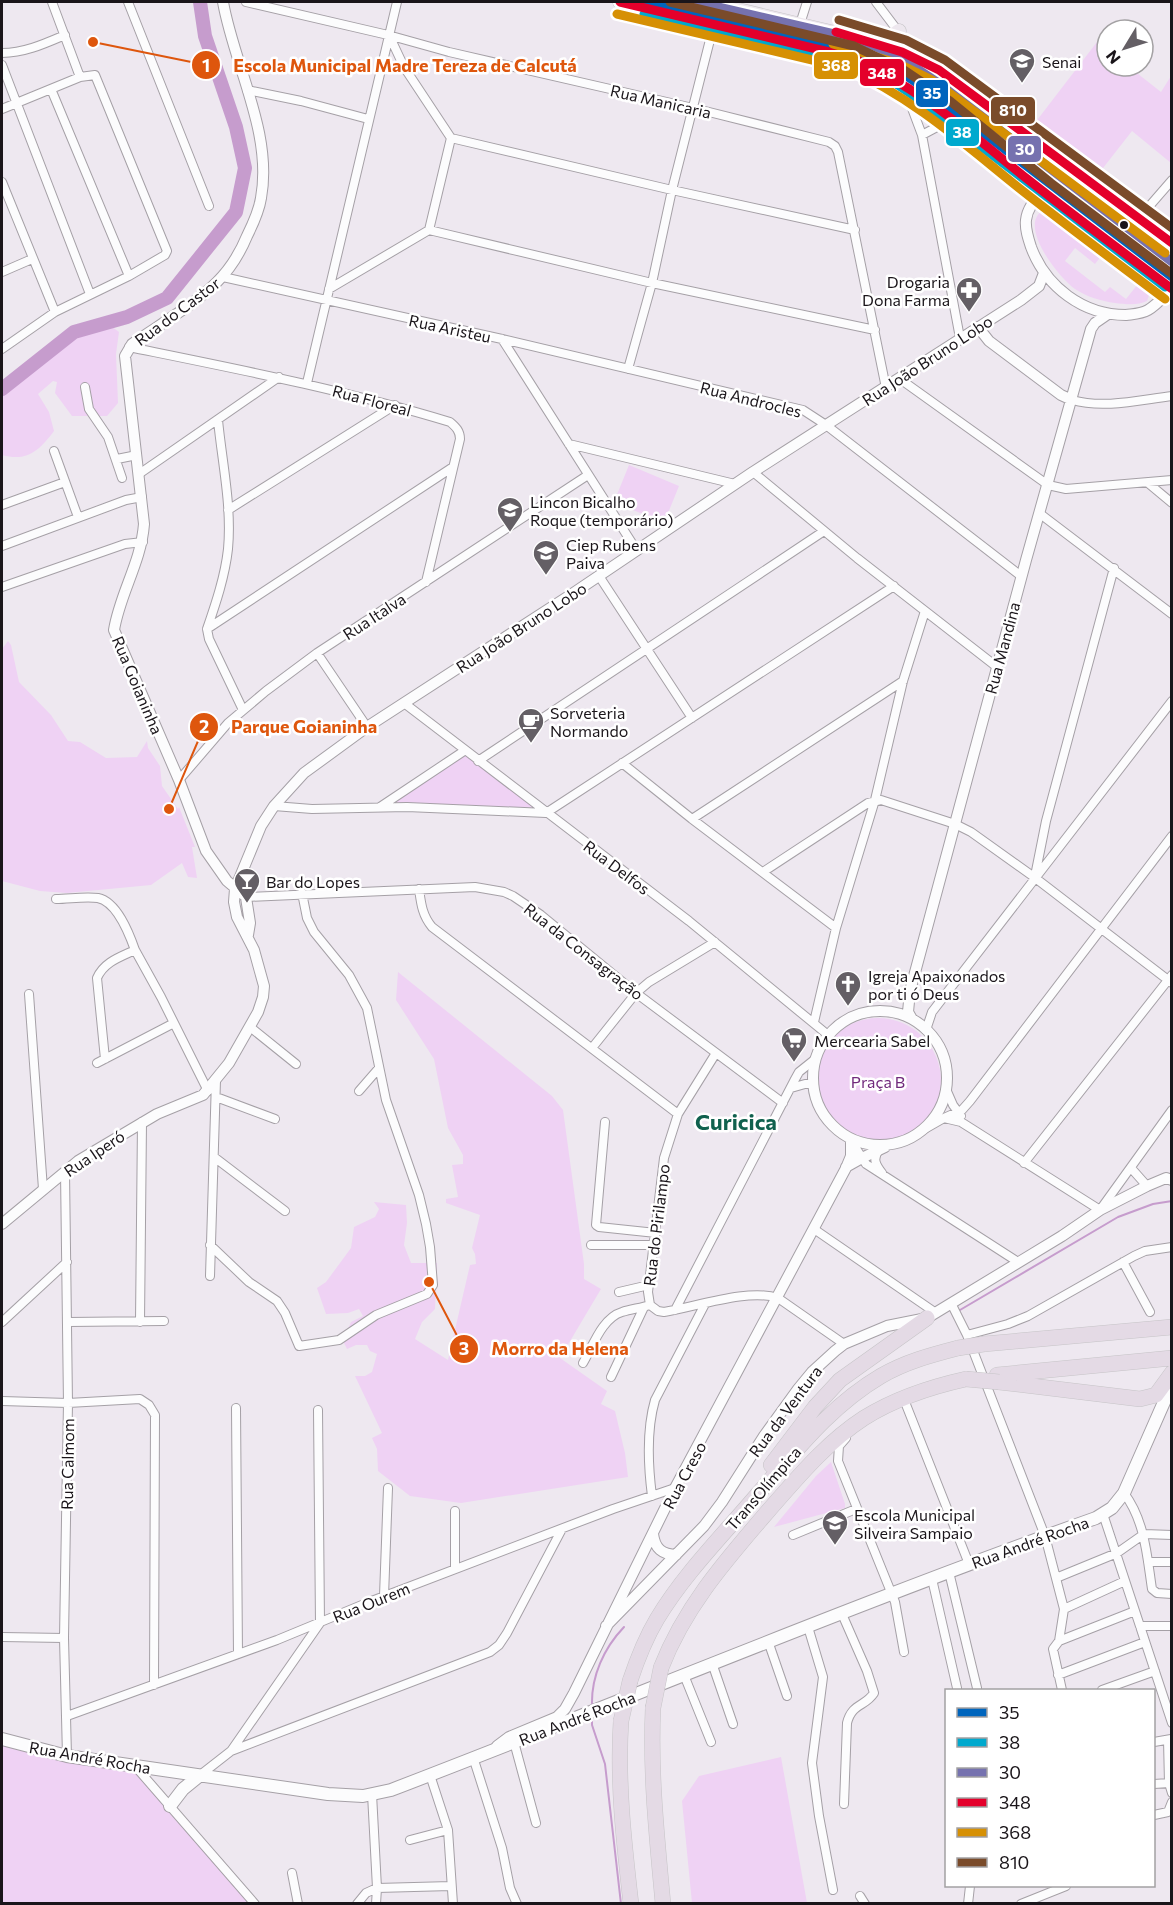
<svg xmlns="http://www.w3.org/2000/svg" width="1173" height="1905" viewBox="0 0 1173 1905" font-family="Commissioner,sans-serif">
  <rect width="100%" height="100%" fill="#eee8f0"/>
  <path fill="#efd2f4" fill-rule="evenodd" d="M642,2H675L887,55L886,62L861,52L831,43Z
    M1097,42L1107,50V66H1128L1161,92L1171,76V163L1132,131L1096,177L1031,128Z
    M907,60L933,74L1044,162L1038,171L907,73Z
    M1061,176L1094,203L1090,207L1056,182Z
    M1046,209L1051,210L1148,284L1151,290L1147,301C1137,306 1125,304 1115,303C1101,301 1087,297 1075,289C1059,278 1014,222 1046,209ZM1075,248L1095,264L1102,255L1138,284L1126,299L1110,287L1105,292L1065,261Z
    M111,326L119,332L116,354L118,403L107,416H72L55,393L57,382L53,381L38,394L49,412L54,431C39,451 27,462 2,455V395L77,336Z
    M629,465L679,486L664,523L614,502Z
    M8,641L11,645L19,682L51,715L68,741L80,742L106,758L137,757L147,741L148,748L160,766L162,786L178,809L179,807L195,847H192L197,878L188,877L182,863L151,885L67,893L40,891L2,881V649Z
    M464,751L546,813L380,808Z
    M398,972L552,1096L563,1110L584,1264V1279L601,1289L560,1358L607,1391L601,1404L615,1411L625,1453L628,1477L461,1503L410,1496L378,1471L377,1449L372,1438L382,1433L355,1376H365L372,1372L377,1354L370,1351L367,1345H356L347,1349L343,1341L351,1322L363,1316L359,1309L348,1313L326,1314L317,1288L326,1282L351,1248L354,1227L375,1217L379,1209L374,1202L406,1205L407,1223L404,1245L411,1263H437L435,1309L422,1322L415,1339L448,1360L470,1265L476,1264L475,1254L472,1248L480,1215L446,1203V1199L458,1197L452,1165L463,1164V1155L448,1128L434,1059L396,1000Z
    M815 1081a63 63 0 1 1 126 0a63 63 0 1 1-126 0Z
    M831,1462L845,1504V1508L774,1527L816,1476Z
    M2,1733L139,1767L256,1904H2Z
    M781,1757L807,1903H692L682,1801L699,1776Z"/>
  <g fill="none" stroke-linecap="round" stroke-linejoin="round">
    <path stroke="#c69ccd" stroke-width="2" d="M960,1310L1118,1217L1153,1204L1172,1201
      M592,1706C591,1676 604,1648 624,1627
      M592,1717V1725L605,1764L621,1904"/>
    <path stroke="#c69ccd" stroke-width="14" d="M2,389L74,332L127,317L167,298L236,212L245,168L236,127L205,36L200,2"/>
    <g stroke="#a5a0a6" stroke-width="10">
      <path id="minor" d="M52,2L80,77
        M128,2L209,206
        M246,2L388,35L449,52L693,108L829,142L835,146L838,152L886,388
        M876,2L904,39L907,95L922,135L960,338
        M800,24L807,2
        M2,53C24,53 44,44 65,35
        M2,65L90,294
        M51,89L129,276
        M247,90L301,101L368,119
        M2,109L80,77L95,75L167,251L165,255L129,276L55,312L2,349
        M922,135L952,119
        M451,138L672,190L855,230
        M2,182L55,312
        M1139,218L1172,180
        M429,230L652,283L875,330
        M2,272L32,259
        M223,277L502,339L803,410L826,425L1021,576
        M329,289L429,230L451,138L404,67L389,35
        M502,339L637,551
        M129,347C237,369 345,390 450,422C456,427 460,431 460,439L426,582
        M628,369L652,283L672,190L714,24
        M900,379L1048,485L1066,489L1172,480
        M307,383L397,2
        M85,387L89,409L108,437L122,478
        M1072,400C1104,409 1139,400 1172,396
        M218,420C222,462 232,506 228,549C225,576 216,603 207,629L209,639L243,710
        M569,444L735,484
        M54,451L78,517
        M117,459L137,455
        M753,472L857,558L997,667
        M139,474L279,377
        M1148,483L1172,503
        M2,505L65,482
        M228,510L395,405
        M1039,513L1172,614
        M2,546L126,500L142,497
        M599,576L692,718
        M2,587L125,544L143,542
        M207,629L453,467
        M317,653L367,727
        M404,703L689,921L828,1035
        M478,761L824,531
        M622,763L692,819L836,928
        M179,780L228,723L266,691L317,653L588,475
        M274,806L312,809L407,807L546,813L894,586
        M380,807L464,751
        M692,819L903,681
        M763,872L868,803L881,800L955,824L971,832L1034,877L1172,983
        M1035,876L1046,821L1114,568
        M419,889C421,903 422,915 432,927L678,1114
        M246,897L475,887L504,892L513,896L541,915L636,993L783,1103
        M56,899C69,899 85,896 98,898C117,902 129,933 135,950
        M29,994L43,1189
        M814,1022L836,928L875,800L903,681L925,611
        M250,1027L296,1064
        M926,1030L932,1012L1172,701
        M592,1048L636,993L649,982L715,942
        M716,1053L678,1114L664,1158L648,1292L650,1305L658,1311L664,1312C696,1307 748,1288 778,1298L844,1344
        M105,1059L97,978C104,962 120,957 135,950L161,997L208,1091
        M97,1063L174,1023
        M791,1088L805,1084H812
        M946,1089L953,1105L961,1116
        M359,1091L379,1068
        M216,1097L275,1119
        M944,1118L962,1110L970,1101L1172,836
        M605,1122L596,1225L599,1227L656,1233
        M923,1130L944,1118L961,1122L1100,1210L1172,1110
        M854,1141L857,1150L866,1164L1018,1262
        M879,1150C872,1159 876,1165 882,1173
        M214,1157L285,1211
        M1024,1163L1172,975
        M1131,1168L1147,1186
        M65,1172L68,1403L64,1638L67,1756
        M814,1229L936,1313
        M210,1245L249,1282L277,1301L285,1313L299,1346L339,1340L376,1315L427,1294L433,1285L430,1247L426,1224L419,1195L386,1100L367,1008L349,975L314,932L307,918L302,893
        M591,1245H654
        M1123,1262L1150,1312
        M210,1276L216,1080
        M619,1292L649,1285
        M952,1305L967,1335L1045,1536L1064,1609L1059,1641L1053,1649L1062,1690
        M675,1310L794,1081L799,1072L814,1060
        M2,1322L67,1262
        M68,1322L164,1321
        M140,1322L142,1122
        M967,1335L1008,1324L1028,1316L1134,1256L1145,1251L1172,1247
        M583,1363C593,1346 602,1318 622,1312C631,1309 641,1308 650,1305
        M611,1377L644,1307
        M2,1401L68,1403L140,1399L149,1405L155,1415L154,1685
        M905,1402L969,1564
        M236,1408L238,1654
        M846,1438L839,1446L838,1461L895,1602L904,1652
        M1124,1493C1145,1521 1147,1556 1152,1589L1157,1593L1172,1594
        M652,1496C648,1465 646,1431 655,1400L705,1304
        M1103,1514L1172,1723
        M793,1535L856,1509
        M1148,1562H1172
        M455,1569V1511
        M949,1572L977,1688
        M1056,1578L1117,1553L1144,1534L1172,1535
        M932,1579L957,1688
        M384,1596L388,1488
        M1064,1609L1125,1581
        M842,1614L867,1671L874,1693C865,1707 852,1703 847,1723L844,1804
        M1140,1626H1172
        M808,1627L823,1677L812,1763L819,1816L833,1890
        M2,1637L64,1638
        M768,1641L787,1696
        M1059,1641L1135,1611
        M712,1663L733,1724
        M684,1675L711,1742
        M1058,1675L1145,1642
        M1102,1690L1155,1671
        M67,1716L277,1640L369,1602L613,1509L675,1488
        M1168,1740L1169,1783L1172,1793
        M514,1742L536,1823
        M1154,1742L1171,1739
        M231,1751L320,1623L318,1410
        M473,1757L502,1848L510,1888L517,1904
        M135,1766L255,1904
        M430,1775L448,1830L453,1904
        M199,1776L231,1751L490,1652L499,1645L507,1633L562,1529
        M1154,1784L1169,1783
        M372,1794L377,1888L376,1904
        M1154,1815L1168,1812L1172,1802
        M410,1840L448,1830
        M292,1873L298,1904
        M860,1896L865,1904
        M357,1904L366,1893L377,1888L451,1886
        M968,1904L970,1886
        M1021,1904L1066,1886"/>
    </g>
    <g stroke="#a5a0a6" stroke-width="12">
      <path id="tertiary" d="M223,2C234,65 273,133 261,198C259,211 253,224 247,236C240,253 230,269 217,282C194,305 159,325 132,344L125,356L144,524C141,563 120,593 114,630L179,780L206,851L227,881L246,897
        M1049,151L1054,167V173C1047,190 1028,201 1026,220C1025,229 1028,238 1031,247C1046,287 1083,315 1126,315C1133,314 1141,314 1148,310C1157,305 1164,296 1172,288
        M978,327L989,341L1061,395L1072,400
        M245,891L250,923L248,935
        M813 1078a67 67 0 1 1 134 0a67 67 0 1 1-134 0Z
        M912,1019L908,1012L910,991L1026,560L1091,329L1095,323L1108,314
        M846,1167L862,1158L885,1147
        M2,1224L78,1161L157,1114L203,1095L229,1063L258,1012L263,997L264,986L254,950L237,917L234,902L235,889L261,826L274,806L304,773L367,727L572,594L753,472L1021,300L1039,286L1044,273
        M653,1534C655,1549 662,1554 676,1555
        M606,1626L704,1526L722,1502L764,1436L798,1389L812,1372L835,1351L844,1344L887,1326L927,1318L1062,1236L1100,1210L1147,1186L1166,1178L1172,1180
        M497,1746L509,1737L557,1717L565,1709L574,1693L675,1488L846,1168L851,1156V1139"/>
    </g>
    <g stroke="#a5a0a6" stroke-width="14">
      <path id="secondary" d="M2,1739L67,1756L328,1794L363,1796L391,1790C626,1700 859,1602 1096,1518L1112,1508L1124,1493L1172,1384
        M170,1806L183,1789L199,1776"/>
    </g>
    <g stroke="#c6c4c7" stroke-width="15">
      <path id="primary" d="M620,2L850,57C917,82 971,134 1026,178C1074,216 1123,252 1172,289
        M705,2L881,44L923,60L1071,167L1172,243
        M881,44L899,31"/>
    </g>
    <g stroke="#c6c4c7" stroke-width="16">
      <path id="motorway" d="M984,1344L1172,1327
        M997,1375L1172,1358
        M999,1382L1140,1399L1156,1395L1172,1373
        M771,1465L815,1407L840,1380L927,1318
        M661,1668C685,1606 727,1559 769,1510C798,1477 827,1442 864,1418C896,1398 930,1387 966,1379
        M630,1681C637,1660 645,1639 657,1619C684,1574 723,1535 757,1495C795,1452 830,1406 881,1376C905,1362 931,1355 958,1348
        M653,1708C650,1774 657,1838 663,1904
        M621,1721C617,1782 624,1843 631,1904"/>
    </g>
    <use href="#minor" stroke="#fcfcfd" stroke-width="8"/>
    <use href="#tertiary" stroke="#fcfcfd" stroke-width="10"/>
    <use href="#secondary" stroke="#fcfcfd" stroke-width="12"/>
    <use href="#primary" stroke="#ede7ee" stroke-width="14"/>
    <use href="#motorway" stroke="#e4dae5" stroke-width="15"/>
    <g stroke="#c6c4c7" stroke-width="16" stroke-linecap="butt">
      <path id="motorway-bridge" d="M958,1348L984,1344
        M966,1379L999,1382
        M653,1708L661,1668
        M621,1721L630,1681"/>
    </g>
    <use href="#motorway-bridge" stroke="#e4dae5" stroke-width="15"/>
    <g stroke="#fff" stroke-width="14">
      <path id="bus-1" d="M647,2L856,51L895,68L930,92L1172,277"/>
    </g>
    <g stroke="#fff" stroke-width="14">
      <path id="bus-2" d="M644,14L852,62L889,79L923,102L1165,287"/>
    </g>
    <g stroke="#fff" stroke-width="14">
      <path id="bus-3" d="M697,2L860,40L901,58L937,82L1172,262"/>
    </g>
    <g stroke="#fff" stroke-width="14">
      <path id="bus-4" d="M620,2L850,57C917,86 970,133 1026,178C1074,216 1123,252 1172,289
        M836,32L902,52L939,70L1172,243"/>
    </g>
    <g stroke="#fff" stroke-width="14">
      <path id="bus-5" d="M617,14L846,68C912,97 963,143 1019,188C1067,226 1116,262 1165,299
        M833,44L897,63L932,80L1165,253"/>
    </g>
    <g stroke="#fff" stroke-width="14">
      <path id="bus-6" d="M670,2L854,46L904,70L950,101L1051,183L1172,274
        M839,20L906,40L945,60L1172,228"/>
    </g>
    <use href="#bus-1" stroke="#0065bd" stroke-width="9"/>
    <use href="#bus-2" stroke="#00a9ce" stroke-width="9"/>
    <use href="#bus-3" stroke="#7672af" stroke-width="9"/>
    <use href="#bus-4" stroke="#e4002b" stroke-width="9"/>
    <use href="#bus-5" stroke="#d69004" stroke-width="9"/>
    <use href="#bus-6" stroke="#7a4b2a" stroke-width="9"/>
  </g>
  <defs>
    <g id="university-pin" transform="scale(1.35)"><path d="M0 17L-7.5 6A9.5 9.5 0 1 1 7.5 6Z" fill="#645f65" stroke="#fff"/><path d="M0-5L7-2L0 1L-7-2ZM-4 1L0 2.5L4 1V4Q0 6-4 4Z" fill="#fff"/></g>
    <g id="pharmacy-pin" transform="scale(1.35)"><path d="M0 17L-7.5 6A9.5 9.5 0 1 1 7.5 6Z" fill="#645f65" stroke="#fff"/><path d="M-2-6h4v4h4v4h-4v4h-4v-4h-4v-4h4Z" fill="#fff"/></g>
    <g id="school-pin" transform="scale(1.35)"><path d="M0 17L-7.5 6A9.5 9.5 0 1 1 7.5 6Z" fill="#645f65" stroke="#fff"/><path d="M0-5L7-2L0 1L-7-2ZM-4 1L0 2.5L4 1V4Q0 6-4 4Z" fill="#fff"/></g>
    <g id="cafe-pin" transform="scale(1.35)"><path d="M0 17L-7.5 6A9.5 9.5 0 1 1 7.5 6Z" fill="#645f65" stroke="#fff"/><path d="M-5.5-4.5H6V0H3Q3 3.5 0 3.5H-2.5Q-5.5 3.5-5.5 0ZM3-3.2v2h1.7v-2ZM-6 4.5H4V6H-6Z" fill="#fff"/></g>
    <g id="bar-pin" transform="scale(1.35)"><path d="M0 17L-7.5 6A9.5 9.5 0 1 1 7.5 6Z" fill="#645f65" stroke="#fff"/><path d="M-6-5H6L.8 .8V4.5H3.5V6h-7V4.5H-.8V.8Z" fill="#fff"/></g>
    <g id="church-pin" transform="scale(1.35)"><path d="M0 17L-7.5 6A9.5 9.5 0 1 1 7.5 6Z" fill="#645f65" stroke="#fff"/><path d="M-1.2-6h2.4v3.5h3.3v2.4h-3.3V6h-2.4V-.1h-3.3v-2.4h3.3Z" fill="#fff"/></g>
    <g id="supermarket-pin" transform="scale(1.35)"><path d="M0 17L-7.5 6A9.5 9.5 0 1 1 7.5 6Z" fill="#645f65" stroke="#fff"/><path d="M-6-5.5h2.5l.6 2H6L4.5 2H-2.5L-4.4-4H-6ZM-1.5 3.2a1.3 1.3 0 1 0 .1 0ZM3 3.2a1.3 1.3 0 1 0 .1 0Z" fill="#fff"/></g>
  </defs>
  <g fill-rule="evenodd">
    <use href="#university-pin" x="1022" y="61"/>
    <use href="#pharmacy-pin" x="969" y="290"/>
    <use href="#school-pin" x="510" y="510"/>
    <use href="#school-pin" x="546" y="553"/>
    <use href="#cafe-pin" x="531" y="721"/>
    <use href="#bar-pin" x="247" y="881"/>
    <use href="#church-pin" x="848" y="984"/>
    <use href="#supermarket-pin" x="794" y="1040"/>
    <use href="#school-pin" x="835" y="1523"/>
  </g>
  <circle fill="#1a151a" stroke="#fff" stroke-width="2" cx="1124" cy="225" r="5"/>
  <g text-anchor="middle" dominant-baseline="central" stroke-width="5" stroke-linejoin="round" paint-order="stroke">
    <g font-size="16" fill="#1a151a" stroke="#fff" text-anchor="start">
      <text x="1042" y="61">Senai</text>
      <text x="950" y="281" text-anchor="end">Drogaria<tspan x="950" dy="18">Dona Farma</tspan></text>
      <text x="530" y="501">Lincon Bicalho<tspan x="530" dy="18">Roque (temporário)</tspan></text>
      <text x="566" y="544">Ciep Rubens<tspan x="566" dy="18">Paiva</tspan></text>
      <text x="550" y="712">Sorveteria<tspan x="550" dy="18">Normando</tspan></text>
      <text x="266" y="881">Bar do Lopes</text>
      <text x="868" y="975">Igreja Apaixonados<tspan x="868" dy="18">por ti ó Deus</tspan></text>
      <text x="814" y="1040">Mercearia Sabel</text>
      <text x="854" y="1514">Escola Municipal<tspan x="854" dy="18">Silveira Sampaio</tspan></text>
    </g>
    <g font-size="16" fill="#1a151a" stroke="#fff">
      <text transform="translate(661 101) rotate(13)">Rua Manicaria</text>
      <text transform="translate(177 311) rotate(-37)">Rua do Castor</text>
      <text transform="translate(450 328) rotate(12)">Rua Aristeu</text>
      <text transform="translate(927 360) rotate(-33)">Rua João Bruno Lobo</text>
      <text transform="translate(751 399) rotate(14)">Rua Androcles</text>
      <text transform="translate(372 400) rotate(15)">Rua Floreal</text>
      <text transform="translate(374 616) rotate(-33)">Rua Italva</text>
      <text transform="translate(521 627) rotate(-33)">Rua João Bruno Lobo</text>
      <text transform="translate(1002 648) rotate(-75)">Rua Mandina</text>
      <text transform="translate(138 685) rotate(67)">Rua Goianinha</text>
      <text transform="translate(617 867) rotate(37)">Rua Delfos</text>
      <text transform="translate(584 951) rotate(38)">Rua da Consagração</text>
      <text transform="translate(94 1153) rotate(-34)">Rua Iperó</text>
      <text transform="translate(656 1225) rotate(-83)">Rua do Pirilampo</text>
      <text transform="translate(785 1411) rotate(-53)">Rua da Ventura</text>
      <text transform="translate(67 1464) rotate(-89)">Rua Calmom</text>
      <text transform="translate(684 1475) rotate(-62)">Rua Creso</text>
      <text transform="translate(763 1488) rotate(-49)">TransOlímpica</text>
      <text transform="translate(1030 1542) rotate(-20)">Rua André Rocha</text>
      <text transform="translate(371 1602) rotate(-22)">Rua Ourem</text>
      <text transform="translate(577 1718) rotate(-21)">Rua André Rocha</text>
      <text transform="translate(90 1757) rotate(10)">Rua André Rocha</text>
    </g>
    <g font-size="16" fill="#712a7c" stroke="#fff">
      <text x="878" y="1081">Praça B</text>
    </g>
    <g font-size="22" font-weight="bold" fill="#10614e" stroke="#fff">
      <text x="736" y="1121">Curicica</text>
    </g>
  </g>
  <path fill="none" stroke="#de560d" stroke-width="2" d="M93 42L206 65M169 809L204 727M429 1282L464 1349"/>
  <g fill="#de560d" stroke="#fff" stroke-width="2">
    <circle cx="93" cy="42" r="6"/>
    <circle cx="169" cy="809" r="6"/>
    <circle cx="429" cy="1282" r="6"/>
    <circle cx="206" cy="65" r="15"/>
    <circle cx="204" cy="727" r="15"/>
    <circle cx="464" cy="1349" r="15"/>
  </g>
  <g font-size="18" text-anchor="middle" font-weight="bold" fill="#fff">
    <text x="206" y="72">1</text>
    <text x="204" y="733">2</text>
    <text x="464" y="1355">3</text>
  </g>
  <g font-size="18" text-anchor="middle" font-weight="bold" fill="#de560d" stroke="#fff" stroke-width="5" stroke-linejoin="round" paint-order="stroke">
    <text x="405" y="72">Escola Municipal Madre Tereza de Calcutá</text>
    <text x="304" y="733">Parque Goianinha</text>
    <text x="560" y="1355">Morro da Helena</text>
  </g>
  <g stroke="#fff" stroke-width="2">
    <rect x="813" y="51" width="46" height="29" rx="6" fill="#d69004"/>
    <rect x="859" y="58" width="46" height="29" rx="6" fill="#e4002b"/>
    <rect x="915" y="79" width="34" height="29" rx="6" fill="#0065bd"/>
    <rect x="990" y="96" width="46" height="29" rx="6" fill="#7a4b2a"/>
    <rect x="945" y="118" width="35" height="29" rx="6" fill="#00a9ce"/>
    <rect x="1007" y="135" width="35" height="28" rx="6" fill="#7672af"/>
  </g>
  <g font-size="16" text-anchor="middle" font-weight="bold" fill="#fff">
    <text x="836" y="71">368</text>
    <text x="882" y="79">348</text>
    <text x="932" y="99">35</text>
    <text x="1013" y="116">810</text>
    <text x="962" y="138">38</text>
    <text x="1025" y="155">30</text>
  </g>
  <rect width="1173" height="1905" fill="none" stroke="#1a151a" stroke-width="6"/>
  <rect x="945" y="1689" width="210" height="198" fill="#ffffff" stroke="#a3a1a3" stroke-width="1.5"/>
  <rect x="957" y="1708" width="30" height="9" fill="#0065bd" stroke="#a3a1a3" stroke-width="1.5"/>
  <text x="999" y="1719" font-size="18" fill="#1a151a">35</text>
  <rect x="957" y="1738" width="30" height="9" fill="#00a9ce" stroke="#a3a1a3" stroke-width="1.5"/>
  <text x="999" y="1749" font-size="18" fill="#1a151a">38</text>
  <rect x="957" y="1768" width="30" height="9" fill="#7672af" stroke="#a3a1a3" stroke-width="1.5"/>
  <text x="999" y="1779" font-size="18" fill="#1a151a">30</text>
  <rect x="957" y="1798" width="30" height="9" fill="#e4002b" stroke="#a3a1a3" stroke-width="1.5"/>
  <text x="999" y="1809" font-size="18" fill="#1a151a">348</text>
  <rect x="957" y="1828" width="30" height="9" fill="#d69004" stroke="#a3a1a3" stroke-width="1.5"/>
  <text x="999" y="1839" font-size="18" fill="#1a151a">368</text>
  <rect x="957" y="1858" width="30" height="9" fill="#7a4b2a" stroke="#a3a1a3" stroke-width="1.5"/>
  <text x="999" y="1869" font-size="18" fill="#1a151a">810</text>
  <g transform="translate(1125 48) rotate(232)"><circle r="28" fill="#ffffff" stroke="#a3a1a3" stroke-width="1.5"/>
  <path d="M0-4.5L10 22L0 15L-10 22Z" fill="#645f65"/>
  <text y="-9" font-size="16" font-weight="bold" text-anchor="middle" fill="#1a151a">N</text>
  </g>
</svg>
